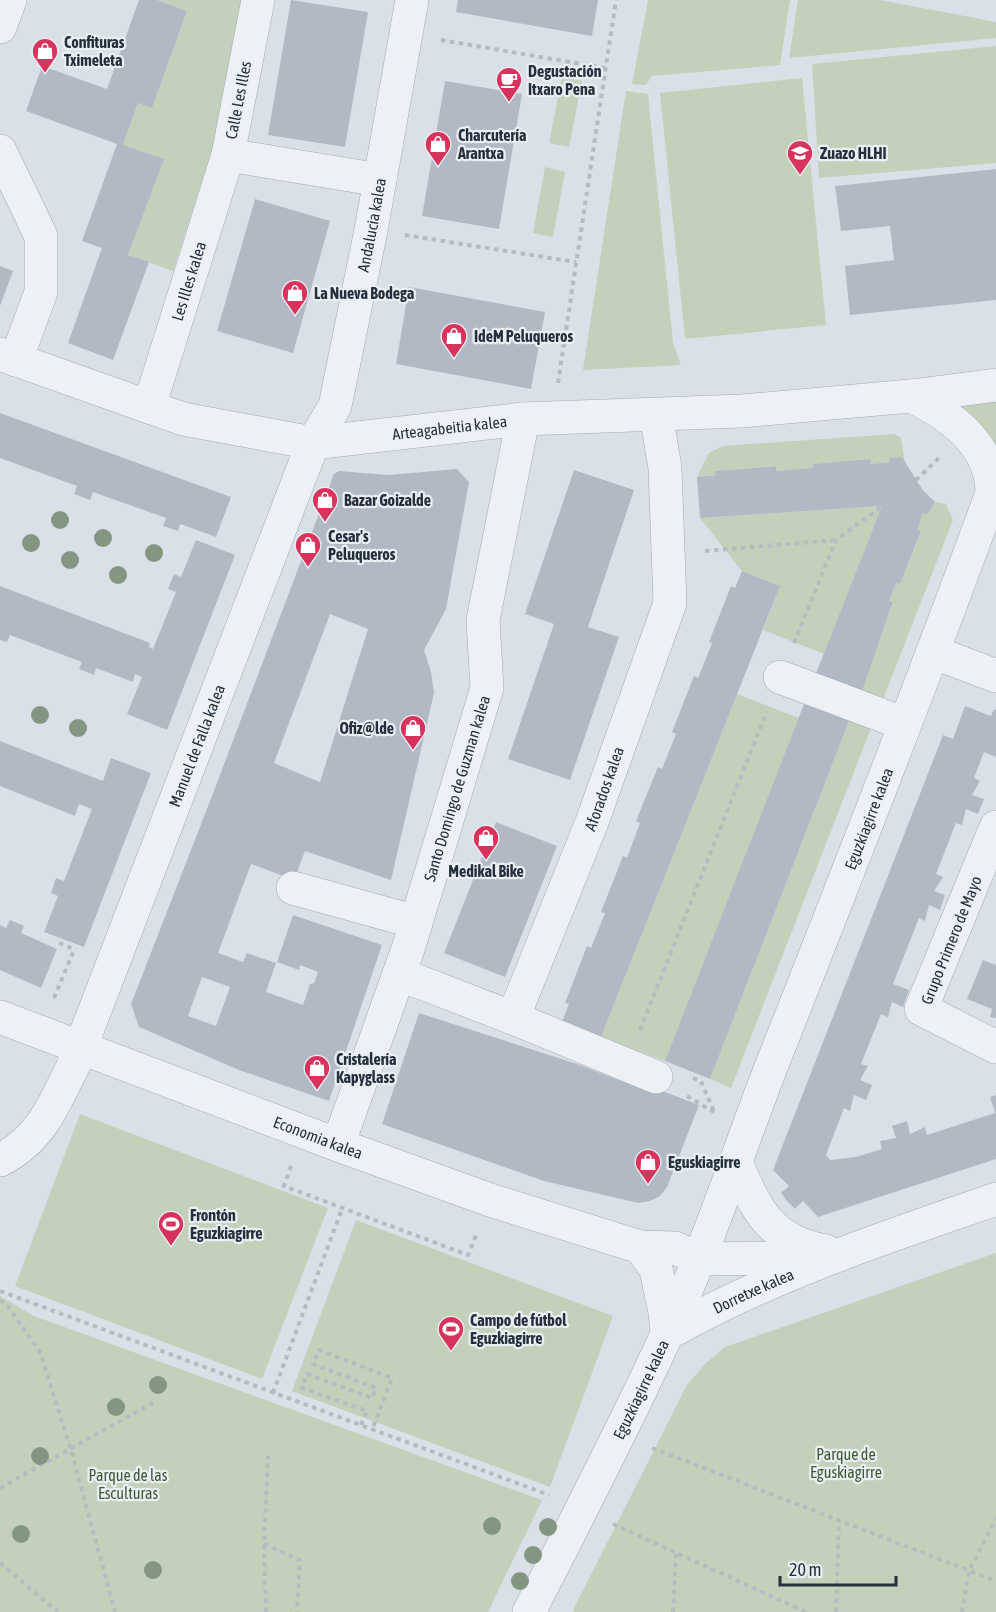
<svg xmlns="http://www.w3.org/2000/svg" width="996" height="1612" viewBox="0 0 996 1612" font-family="'Asap Condensed',sans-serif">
  <rect width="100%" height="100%" fill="#dae0e7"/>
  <path fill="#c3d1bb" d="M157,0H245L216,138L173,271L128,255L163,159L123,145L138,103L152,108L187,11Z
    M648,0H790L780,65L652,76L646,85L632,84Z
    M798,0H880L996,22V38L789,58Z
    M996,46V163L819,178L812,64Z
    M562,77L582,81L569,147L549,143Z
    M802,78L826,325L685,339L660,93Z
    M626,91L648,94L673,343L681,365L583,370Z
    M545,167L565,172L553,237L533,233Z
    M996,397V447L978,423L960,406Z
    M894,434L900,437L901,439L905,463L902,457L890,458V462L871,464L870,459L813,464V468L776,471L775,466L716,471V475L697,477L709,453L723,446Z
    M935,502L946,504L953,520L882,702L860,695L893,603L889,601L896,583L900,584L921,532L917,530L923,513Z
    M882,506L824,654L763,630L780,586L742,571L700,518Z
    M737,694L799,718L665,1061L601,1037Z
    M851,716L873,723L731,1088L710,1079Z
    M80,1114L328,1208L262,1379L15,1286Z
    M356,1220L613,1316L550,1487L292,1391Z
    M996,1253V1612H572L687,1385L705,1364L725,1347Z
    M0,1296L34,1316L542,1500L488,1612H0Z"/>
  <path fill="#b1bac4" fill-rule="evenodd" d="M139,0H157L187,11L152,108L138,103L123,145L164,159L128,255L149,262L113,360L68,343L102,248L82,241L117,144L26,111L42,66L107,89Z
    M291,0L368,12L345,147L268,135Z
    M458,0H598L592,36L456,12Z
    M445,81L522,94L499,229L422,216Z
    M996,169V300L850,315L845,266L894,260L890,226L841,231L835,186Z
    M255,199L330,221L293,353L217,331Z
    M0,266L13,271L0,306Z
    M409,287L545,312L531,389L396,364Z
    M0,413L231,497L216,537L180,524L178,531L163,526L166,518L93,492L90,500L74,494L77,486L0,458Z
    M902,457L922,489L935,502L928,514L923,513L917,530L921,531L900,584L896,583L889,601L893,602L861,694L815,676L882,506L700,518L697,477L716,475L715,471L776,466V471L813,468V464L870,459L871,464L890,462L889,458Z
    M457,469L469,482L446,609L424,650L431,672L434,693L391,880L305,851L294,880L251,864L218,953L243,962L247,953L276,963L266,992L303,1005L310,984L314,983L318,972L300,965L299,970L277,962L293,915L382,945L329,1101L239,1070L139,1027L131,1004L212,796L334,474L339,471L388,475ZM330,614L368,629L320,782L274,763ZM202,977L230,987L216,1026L188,1016Z
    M574,470L634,490L588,627L619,637L570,780L508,759L554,624L525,614Z
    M196,540L235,555L167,730L127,714L142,677L135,674L133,682L96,668L94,675L79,669L82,662L10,635L7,642L0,640V586L150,643L149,647L153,649L176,592L168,589L174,574L181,577Z
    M742,571L780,586L601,1037L562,1022L569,1004L565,1003L587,946L591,948L605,913L601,912L623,856L627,858L640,823L636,821L658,767L662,769L676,734L672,732L694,676L698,678L712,643L709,642L731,586L735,588Z
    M806,699L851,716L710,1079L665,1061Z
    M965,706L991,716L994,709L996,710V757L984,752L974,778L980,781L972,795L984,799L978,814L966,809L962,825L956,823L936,874L943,877L934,891L945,895L940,910L929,905L925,921L919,918L893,984L909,990L903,1007L892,1002L888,1017L881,1014L861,1064L868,1066L860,1080L872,1085L866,1100L854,1095L850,1111L844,1108L826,1155L830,1160L856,1157L882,1149L880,1141L896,1138L892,1126L907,1121L910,1134L925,1127L927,1135L995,1113L990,1097L996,1095V1159L818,1217L803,1201L795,1209L787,1201L781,1193L789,1186L773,1170L943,735L953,739Z
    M0,741L103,781L111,758L151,773L84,947L44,932L58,896L51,893L56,878L64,881L92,809L79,804L75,816L0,786Z
    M496,822L557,846L505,977L444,953Z
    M10,920L24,926L21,933L57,949L41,988L0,970V925L6,928Z
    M983,960L996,965V1018L990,1017L992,1009L967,999Z
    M419,1013L577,1064L649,1092L652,1087L699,1105L667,1187L660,1196L650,1201L638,1203L544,1181L382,1124Z"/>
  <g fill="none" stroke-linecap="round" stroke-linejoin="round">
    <g stroke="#a0a8b1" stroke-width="34">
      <g id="minor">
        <path d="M258,0L228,155L380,180"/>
        <path d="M0,27L10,0"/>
        <path d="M0,151L41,236V292L16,360"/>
        <path id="s1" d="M0,354L183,419L313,443L523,419L742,411L911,396L996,385"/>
        <path id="s2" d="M149,407L228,155"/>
        <path d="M933,652L996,676"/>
        <path d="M780,677L905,724"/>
        <path d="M996,827L921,1009L996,1047"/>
        <path d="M293,888L416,922"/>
        <path id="s3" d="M399,974L513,1018L592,822L670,603L665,468L658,426L654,416"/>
        <path id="s4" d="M0,1017L338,1145L490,1200L640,1247L656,1269L665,1312L667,1334C770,1275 884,1238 996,1199"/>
        <path d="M513,1018L656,1077"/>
        <path id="s5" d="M338,1145L409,946L487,688L483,620L523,419"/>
        <path id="s6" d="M0,1160C42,1139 55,1102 75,1062L313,443L335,406L371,230L412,0"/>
        <path d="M736,1161C754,1208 771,1242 826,1251"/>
        <path d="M640,1247L675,1248L699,1259L786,1258L817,1256"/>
        <path id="s7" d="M529,1612C576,1520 624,1428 667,1334C708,1245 738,1152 773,1062C848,873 922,684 992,493C992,445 951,415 911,396"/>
      </g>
    </g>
    <path stroke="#b5bbc1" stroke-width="4" stroke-dasharray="4.5 4.5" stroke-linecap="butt" d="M441,40L605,68
      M405,235L576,262
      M558,383L616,0
      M916,480L939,458
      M705,551L836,540
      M794,643L836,540L882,506
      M59,943L76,950
      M54,998L74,950
      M640,1030L767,711
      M693,1078L701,1081L714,1112
      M687,1096L714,1112
      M291,1166L284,1186L468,1255L477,1233
      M0,1291L549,1495
      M0,1300L8,1306L40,1352L71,1450L115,1612
      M273,1393L342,1209
      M361,1425L367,1411L302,1388L307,1374L372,1398L376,1388L313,1364L319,1350L392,1378L372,1430
      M652,1448L996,1581
      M0,1488L154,1402
      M613,1524L806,1612
      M264,1544L300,1560L297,1612
      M0,1563L58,1612
      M266,1612L264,1544L268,1456
      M673,1612L676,1553
      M836,1612L839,1520
      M962,1612L969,1571L996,1518"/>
    <use href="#minor" stroke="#edf1f5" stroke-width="33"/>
  </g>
  <g fill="#839682">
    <circle cx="60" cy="520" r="9"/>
    <circle cx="103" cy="538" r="9"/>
    <circle cx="31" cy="543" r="9"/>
    <circle cx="154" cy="553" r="9"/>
    <circle cx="70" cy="560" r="9"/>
    <circle cx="118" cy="575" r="9"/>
    <circle cx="40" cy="715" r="9"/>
    <circle cx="78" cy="728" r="9"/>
    <circle cx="158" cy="1385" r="9"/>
    <circle cx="116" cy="1407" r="9"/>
    <circle cx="40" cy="1456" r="9"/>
    <circle cx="492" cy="1526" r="9"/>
    <circle cx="548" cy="1527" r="9"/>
    <circle cx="21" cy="1534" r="9"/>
    <circle cx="533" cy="1555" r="9"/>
    <circle cx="153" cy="1570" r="9"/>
    <circle cx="520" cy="1581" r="9"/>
  </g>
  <defs>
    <g id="shop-pin" transform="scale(1.35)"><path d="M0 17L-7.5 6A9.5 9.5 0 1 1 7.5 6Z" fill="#d8335c" stroke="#eaeff4"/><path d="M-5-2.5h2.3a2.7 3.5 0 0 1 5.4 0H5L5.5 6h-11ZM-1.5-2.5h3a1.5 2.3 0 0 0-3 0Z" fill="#fff"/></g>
    <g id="cafe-pin" transform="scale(1.35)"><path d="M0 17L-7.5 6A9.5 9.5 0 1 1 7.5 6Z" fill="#d8335c" stroke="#eaeff4"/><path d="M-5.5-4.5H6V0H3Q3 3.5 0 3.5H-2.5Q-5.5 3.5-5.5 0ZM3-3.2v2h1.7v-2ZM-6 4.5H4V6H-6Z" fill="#fff"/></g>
    <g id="school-pin" transform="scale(1.35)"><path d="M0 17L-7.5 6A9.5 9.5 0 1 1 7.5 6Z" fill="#d8335c" stroke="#eaeff4"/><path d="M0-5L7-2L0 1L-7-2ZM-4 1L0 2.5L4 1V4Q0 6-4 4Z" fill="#fff"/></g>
    <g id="stadium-pin" transform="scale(1.35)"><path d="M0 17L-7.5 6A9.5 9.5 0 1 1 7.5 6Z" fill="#d8335c" stroke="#eaeff4"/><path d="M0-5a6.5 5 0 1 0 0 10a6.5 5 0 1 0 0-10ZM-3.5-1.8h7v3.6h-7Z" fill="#fff"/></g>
  </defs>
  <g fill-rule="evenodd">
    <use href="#shop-pin" x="45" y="51"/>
    <use href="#cafe-pin" x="509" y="80"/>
    <use href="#shop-pin" x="438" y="144"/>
    <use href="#school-pin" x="800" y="153"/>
    <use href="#shop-pin" x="295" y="293"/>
    <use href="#shop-pin" x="454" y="336"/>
    <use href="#shop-pin" x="325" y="500"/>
    <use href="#shop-pin" x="308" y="545"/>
    <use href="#shop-pin" x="413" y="728"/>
    <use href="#shop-pin" x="486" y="838"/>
    <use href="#shop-pin" x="317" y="1068"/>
    <use href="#shop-pin" x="648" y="1162"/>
    <use href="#stadium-pin" x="171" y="1224"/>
    <use href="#stadium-pin" x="451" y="1329"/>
  </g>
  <g text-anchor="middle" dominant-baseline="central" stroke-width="4.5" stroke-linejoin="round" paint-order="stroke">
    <g font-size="16" font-weight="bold" fill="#24303d" stroke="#eaeff4" text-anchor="start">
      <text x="64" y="42">Confituras<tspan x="64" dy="18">Tximeleta</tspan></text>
      <text x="528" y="71">Degustación<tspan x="528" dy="18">Itxaro Pena</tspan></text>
      <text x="458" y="135">Charcutería<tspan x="458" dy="18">Arantxa</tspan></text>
      <text x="820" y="153">Zuazo HLHI</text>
      <text x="314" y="293">La Nueva Bodega</text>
      <text x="474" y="336">IdeM Peluqueros</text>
      <text x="344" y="500">Bazar Goizalde</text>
      <text x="328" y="536">Cesar's<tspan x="328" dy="18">Peluqueros</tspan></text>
      <text x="394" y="728" text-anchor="end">Ofiz@lde</text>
      <text x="486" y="871" text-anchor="middle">Medikal Bike</text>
      <text x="336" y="1059">Cristalería<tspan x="336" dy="18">Kapyglass</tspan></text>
      <text x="668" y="1162">Eguskiagirre</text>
      <text x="190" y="1215">Frontón<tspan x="190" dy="18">Eguzkiagirre</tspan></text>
      <text x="470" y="1320">Campo de fútbol<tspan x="470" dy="18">Eguzkiagirre</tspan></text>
    </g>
    <g font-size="16" fill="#24303d" stroke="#eaeff4">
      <text transform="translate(238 100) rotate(-79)">Calle Les Illes</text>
      <text stroke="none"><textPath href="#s6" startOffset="1017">Andalucia kalea</textPath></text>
      <text stroke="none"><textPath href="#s2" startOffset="132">Les Illes kalea</textPath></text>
      <text stroke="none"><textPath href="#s1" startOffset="464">Arteagabeitia kalea</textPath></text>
      <text stroke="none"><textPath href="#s6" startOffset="465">Manuel de Falla kalea</textPath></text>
      <text stroke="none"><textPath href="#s5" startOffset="376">Santo Domingo de Guzman kalea</textPath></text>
      <text stroke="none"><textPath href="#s3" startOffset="369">Aforados kalea</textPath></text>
      <text stroke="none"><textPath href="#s7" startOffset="864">Eguzkiagirre kalea</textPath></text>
      <text transform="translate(951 940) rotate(-68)">Grupo Primero de Mayo</text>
      <text stroke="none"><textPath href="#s4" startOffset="340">Economia kalea</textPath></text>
      <text stroke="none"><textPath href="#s4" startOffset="870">Dorretxe kalea</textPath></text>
      <text stroke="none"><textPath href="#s7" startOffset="249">Eguzkiagirre kalea</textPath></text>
    </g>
    <g font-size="16" fill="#3c5a30" stroke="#eaeff4">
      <text x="846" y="1454">Parque de<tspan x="846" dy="18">Eguskiagirre</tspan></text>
      <text x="128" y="1475">Parque de las<tspan x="128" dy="18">Esculturas</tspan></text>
    </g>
  </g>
  <path d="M780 1576v9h116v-9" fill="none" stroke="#24303d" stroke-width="3"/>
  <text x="789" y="1576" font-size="18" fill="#24303d" stroke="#eaeff4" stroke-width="4.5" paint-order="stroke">20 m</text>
</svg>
